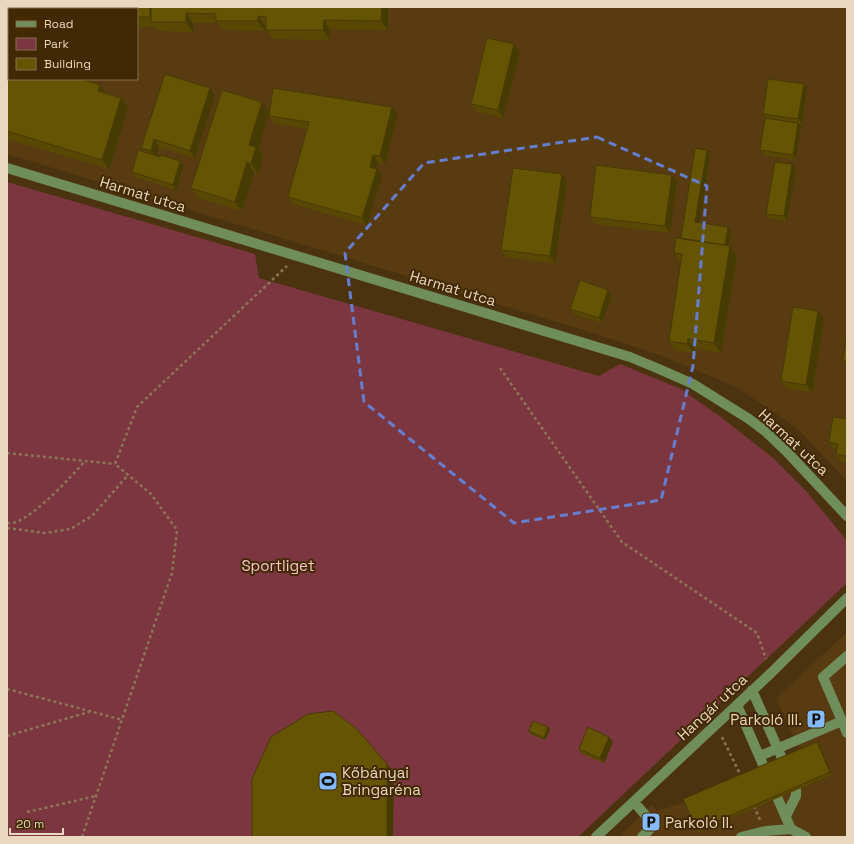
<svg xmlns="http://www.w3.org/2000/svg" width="854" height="844" viewBox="0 0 854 844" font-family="'Space Grotesk',sans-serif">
  <rect width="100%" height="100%" fill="#4c330f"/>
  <path fill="#583b11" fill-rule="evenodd" d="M7,7H847V481L797,428L738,388L660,355L593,333L7,154ZM9,9H137V79H9Z
    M847,632V837H619L651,805L657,811L685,802L801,752L776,698Z"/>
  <path fill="#7c3640" d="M7,182L255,254L259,278L599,376L620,364L681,389L722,418L773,458L807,492L847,541V583L578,837H7Z"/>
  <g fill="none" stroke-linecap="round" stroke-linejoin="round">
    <path stroke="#8d7657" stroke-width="2.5" stroke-dasharray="3 3" stroke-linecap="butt" d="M500,368L622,542L757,633L766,659
      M7,453L115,464
      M7,523C10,523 14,523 16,522C37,514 70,478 85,461
      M7,528L45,533L70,529L92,516L128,475
      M7,689L123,720
      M7,736L89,712
      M722,737L741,776
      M754,806L760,820
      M27,812L96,796
      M82,837L172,573L177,530L151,494L115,464L137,407L287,266"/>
    <path stroke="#708d5c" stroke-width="10" d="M7,168L630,357L659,369L693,384L749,419L765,431L788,453L847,516
      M752,690L796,790V796L786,816
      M737,705L791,829L806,837
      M842,721L823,677L847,656
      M760,756L842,721L847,733
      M634,802L654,825L642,837
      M596,837L771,673L847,598
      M741,837L766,831L791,829"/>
  </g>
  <path fill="#584804" d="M21,7H388V30L330,29V40L273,39L266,30V26H265V31L222,30L217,23H193V32L158,31L155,27H137V9Z
    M514,44L520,52L503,118L476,111L471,104Z
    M7,56L100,85L106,94L121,98L128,108L109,169L7,139Z
    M807,89L802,124H799L801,127L796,160L764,155L760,150L765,118L763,114Z
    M215,96L195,158L159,147L157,156L180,161L184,166L176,190L135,177L132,172L144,152L141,148Z
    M262,102L269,112L258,149L263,156L258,173L254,172L242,211L198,198L191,188Z
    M392,107L398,114L385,164L378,162L376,169L382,176L367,225L293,204L288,197L307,129L274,123L269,116Z
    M707,150L710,155L699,222L728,227L731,232L729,246H730L737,256L721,353L694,348V353L675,350L669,341L681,262L674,253L681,238Z
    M796,169L787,221L770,219L766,214Z
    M567,181L555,264L506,257L501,250Z
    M677,182L670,233L595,224L590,217Z
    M612,295L602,323L574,314L570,309Z
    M818,311L824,319L812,392L786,388L781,381Z
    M847,332V367L843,361Z
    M847,419V463L841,462L836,454L837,450L834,449L829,442Z
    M548,727L550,730L545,740L530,734L529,731Z
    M609,737L613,742L604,763L582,754L579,749Z
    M817,742L819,744L832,775L698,832L697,830Z"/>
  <path fill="#473b04" d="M150,7H156L153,22L150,17Z
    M382,7H388V30L381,21Z
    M186,13L193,23V32L186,22Z
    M258,16L265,26V31L258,21Z
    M324,20L330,29V40L323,30Z
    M514,44L520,52L503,118L498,110Z
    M804,84L807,89L802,124L798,119Z
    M100,85L107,94L98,91Z
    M210,88L215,96L195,158L190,151Z
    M121,98L128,108L109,169L102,160Z
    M262,102L269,112L258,149L263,156L258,173L251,164L249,145Z
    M392,107L398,114L385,164L380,156Z
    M798,123L801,127L796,160L793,155Z
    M154,139L159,147L156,158L151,151Z
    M707,150L710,155L699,227L695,222Z
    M373,155L378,162L375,174L370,167Z
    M180,161L184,166L176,190L173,185Z
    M247,162L254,172L242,211L235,202Z
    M792,164L796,169L787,221L784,216Z
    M377,169L382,176L367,225L362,218Z
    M562,174L567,181L555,264L550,256Z
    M672,175L677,182L670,233L665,226Z
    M728,227L731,232L728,250L725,245Z
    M730,246L737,256L721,353L714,343Z
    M608,290L612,295L602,323L599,318Z
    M818,311L824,319L812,392L806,385Z
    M688,339L694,348V353L687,344Z
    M548,727L550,730L545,740L544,738Z
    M609,737L613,742L604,763L600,758Z
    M817,742L819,744L832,775L830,772Z
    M387,764L394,773L393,837H387Z"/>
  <path fill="#665405" stroke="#473b04" d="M21,7H150V17H137V9H21Z
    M151,7H382L381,21L324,20L323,30H266V17L258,16V21H216V14L186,13V22H151Z
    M487,38L514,44L498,110L471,104Z
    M7,56L9,57V79H81L100,85L98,91L121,98L102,160L7,131Z
    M165,74L210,88L190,151L154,139L151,151L141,148Z
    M768,79L804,84L798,119L763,114Z
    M273,88L392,107L380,156L373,155L370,167L377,169L362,218L288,197L309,122L269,116Z
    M222,90L262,102L249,145L256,147L251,164L247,162L235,202L191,188Z
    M765,118L798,123L793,155L760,150Z
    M695,148L707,150L695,222L728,227L725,245L681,238Z
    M138,150L160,157L161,155L180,161L173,185L132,172Z
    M775,162L792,164L784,216L766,214Z
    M596,165L672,175L665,226L590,217Z
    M513,168L562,174L550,256L501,250Z
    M676,238L730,246L714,343L688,339L687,344L669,341L682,254L674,253Z
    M580,280L608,290L599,318L570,309Z
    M793,307L818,311L806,385L781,381Z
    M847,332V361H843Z
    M833,417L847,419V456L836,454L838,444L829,442Z
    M333,711L356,728L387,764V837H252V779L271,737L308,714Z
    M533,721L548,727L544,738L529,731Z
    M588,727L609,737L600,758L579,749Z
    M817,742L830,772L697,830L683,799Z"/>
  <path fill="none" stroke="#657ecf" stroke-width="3" stroke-dasharray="8 5" stroke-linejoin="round" d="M597,137L707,186L693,366L661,500L514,523L364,402L345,253L424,163Z"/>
  <defs>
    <g id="parking-square" transform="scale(1)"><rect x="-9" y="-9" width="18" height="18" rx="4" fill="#86bbfb" stroke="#412903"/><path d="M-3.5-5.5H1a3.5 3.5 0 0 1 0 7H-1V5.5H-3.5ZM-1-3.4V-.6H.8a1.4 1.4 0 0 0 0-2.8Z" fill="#111"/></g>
    <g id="stadium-square" transform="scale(1)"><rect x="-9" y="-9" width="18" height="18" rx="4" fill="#86bbfb" stroke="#412903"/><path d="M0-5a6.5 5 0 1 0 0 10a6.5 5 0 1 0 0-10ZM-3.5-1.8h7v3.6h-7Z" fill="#111"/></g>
  </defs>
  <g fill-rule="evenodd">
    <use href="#parking-square" x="816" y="719"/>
    <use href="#stadium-square" x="328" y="781"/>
    <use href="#parking-square" x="651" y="822"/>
  </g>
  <g text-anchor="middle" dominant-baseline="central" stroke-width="4" stroke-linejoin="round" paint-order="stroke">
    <g font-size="15" fill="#ead7bf" stroke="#412903">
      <text transform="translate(143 194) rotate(17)">Harmat utca</text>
      <text transform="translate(453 288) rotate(17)">Harmat utca</text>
      <text transform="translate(794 442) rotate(43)">Harmat utca</text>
      <text transform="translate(712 707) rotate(-43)">Hangár utca</text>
    </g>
    <g font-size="15" fill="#f6c5c8" stroke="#412903">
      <text x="278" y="565">Sportliget</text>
    </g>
    <g font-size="15" fill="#ead7bf" stroke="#412903" text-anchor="start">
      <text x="802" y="719" text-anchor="end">Parkoló III.</text>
      <text x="342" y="772">Kőbányai<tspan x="342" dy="17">Bringaréna</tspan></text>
      <text x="665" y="822">Parkoló II.</text>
    </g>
  </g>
  <rect width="854" height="844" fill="none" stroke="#ead7bf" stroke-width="16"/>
  <rect x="8" y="8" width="130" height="72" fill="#412903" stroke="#856f4e"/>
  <rect x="16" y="21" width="20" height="6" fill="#708d5c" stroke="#856f4e"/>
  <text x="44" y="28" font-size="12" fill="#ead7bf">Road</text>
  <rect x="16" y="38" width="20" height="12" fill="#7c3640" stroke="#856f4e"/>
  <text x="44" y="48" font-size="12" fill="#ead7bf">Park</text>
  <rect x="16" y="58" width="20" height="12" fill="#665405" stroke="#856f4e"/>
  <text x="44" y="68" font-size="12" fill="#ead7bf">Building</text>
  <path d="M10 828v6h53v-6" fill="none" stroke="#ead7bf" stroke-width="2"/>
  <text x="16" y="828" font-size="12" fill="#ead7bf" stroke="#412903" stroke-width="3" paint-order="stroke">20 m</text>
</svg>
